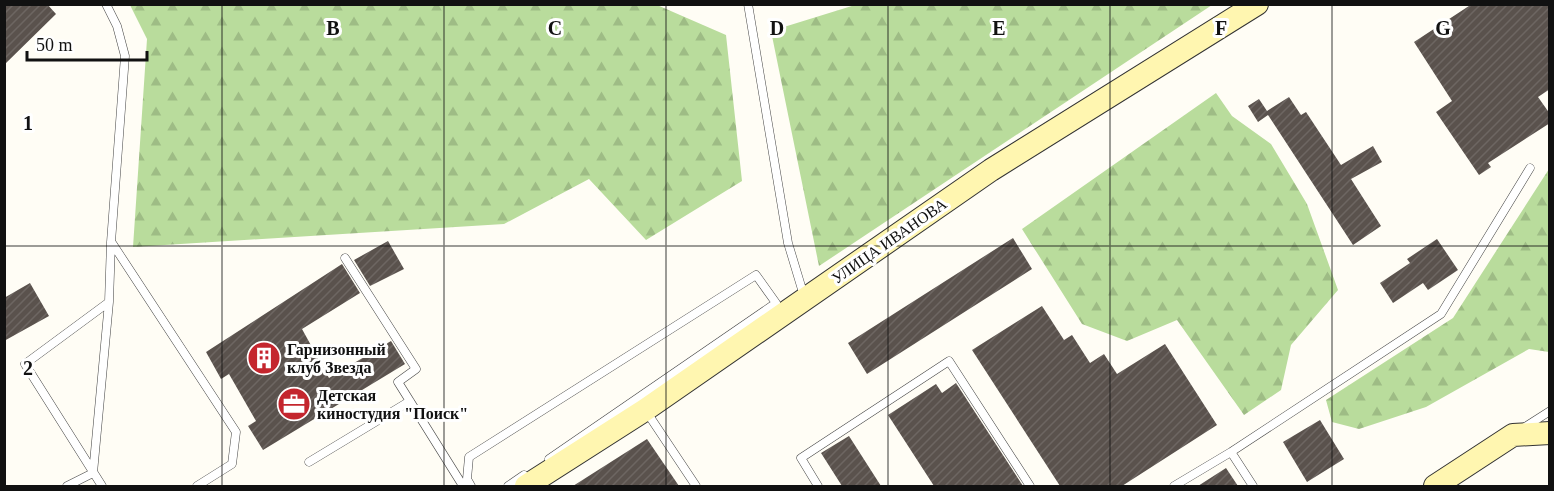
<svg xmlns="http://www.w3.org/2000/svg" width="1554" height="491" viewBox="0 0 1554 491" font-family="'Times New Roman',serif">
  <defs>
    <pattern id="forest-firs" width="22" height="20" patternUnits="userSpaceOnUse" patternTransform="scale(1.5)"><rect width="22" height="20" fill="#b9dc9c"/><path d="M5 1l3.5 6h-7zM16 11l3.5 6h-7z" fill="#9ebc85"/></pattern>
    <pattern id="building-hatch" width="6" height="6" patternUnits="userSpaceOnUse" patternTransform="scale(1.5)"><rect width="6" height="6" fill="#5a524d"/><path d="M-1 1l2-2M0 6l6-6M5 7l2-2" fill="none" stroke="#6d6662"/></pattern>
  </defs>
  <rect width="100%" height="100%" fill="#fffdf5"/>
  <path fill="url(#forest-firs)" d="M130,5H657L726,35L742,181L646,240L589,179L504,224L133,247L147,39Z
    M855,5V4L1212,5L819,266L771,31Z
    M1216,93L1232,116L1271,144L1307,204L1338,290L1291,345L1281,390L1244,415L1177,320L1127,341L1082,324L1022,229Z
    M1549,169V352L1529,349L1426,407L1359,429L1332,422L1326,400L1453,318Z"/>
  <path fill="url(#building-hatch)" d="M4,4H47L56,14L4,65Z
    M1472,4H1550V89L1538,97L1550,114V123L1488,163L1491,167L1479,175L1436,112L1452,101L1414,42Z
    M1289,97L1301,115L1306,112L1341,165L1373,146L1382,162L1351,179L1381,226L1353,245L1268,115L1258,122L1248,106L1259,99L1267,111Z
    M1013,238L1032,269L867,374L848,343Z
    M1437,239L1458,270L1428,290L1423,283L1393,303L1380,283L1410,263L1407,259Z
    M388,241L404,269L370,286L354,260Z
    M342,264L360,293L302,329L329,378L391,341L405,364L263,450L248,426L256,421L229,374L221,379L206,352Z
    M30,283L49,316L4,341V298Z
    M1042,306L1064,340L1072,335L1090,363L1104,354L1117,374L1165,344L1217,425L1122,486H1060L972,350Z
    M956,383L1023,486H934L888,415L936,384L942,393Z
    M1320,420L1344,459L1307,482L1283,442Z
    M849,436L881,486H842L821,453Z
    M647,439L679,486H573Z
    M1226,468L1238,486H1198Z"/>
  <g fill="none" stroke-linecap="round" stroke-linejoin="round">
    <g stroke="#444" stroke-width="9">
      <path id="lane" d="M748,4L788,243L804,296
        M112,243L236,432L232,464L197,486
        M345,258L416,369L398,382L463,486
        M646,411L696,486
        M1525,427L1550,411
        M1231,452L1253,486
        M309,462L410,401
        M67,486L93,473L109,302
        M102,486L25,364L109,302L111,242L125,56L117,26L106,4
        M471,486L467,479L469,457L756,275L776,303L549,459
        M508,486L524,475
        M818,486L801,458L949,361L1030,486
        M1174,486L1231,452L1441,314L1530,168"/>
    </g>
    <g stroke="#333" stroke-width="24">
      <path id="secondary" d="M526,486L645,410L991,170L1257,4
        M1435,486L1513,435L1550,433"/>
    </g>
    <use href="#lane" stroke="#fff" stroke-width="8"/>
    <use href="#secondary" stroke="#fff6b0" stroke-width="22"/>
  </g>
  <path fill="none" stroke="#111" stroke-width="1.5" stroke-opacity="0.55" d="M222,4V486M444,4V486M666,4V486M888,4V486M1110,4V486M1332,4V486M4,246H1550"/>
  <defs>
    <g id="building-disc" transform="scale(1.725)"><circle r="9.5" fill="#c4262e" stroke="#fff"/><path d="M-4-6H4V6H1V3H-1V6H-4ZM-2.5-4.3h1.7v1.8h-1.7ZM.8-4.3h1.7v1.8H.8ZM-2.5-1h1.7V.8h-1.7ZM.8-1h1.7V.8H.8Z" fill="#fff"/></g>
    <g id="office-disc" transform="scale(1.725)"><circle r="9.5" fill="#c4262e" stroke="#fff"/><path d="M-6-3h4V-5.5h4V-3h4V5H-6ZM-1-4.5V-3h2v-1.5ZM-6 0V1H6V0Z" fill="#fff"/></g>
  </defs>
  <g fill-rule="evenodd">
    <use href="#building-disc" x="264" y="358"/>
    <use href="#office-disc" x="294" y="404"/>
  </g>
  <g text-anchor="middle" dominant-baseline="central" stroke-width="6" stroke-linejoin="round" paint-order="stroke">
    <g font-size="16" fill="#111" stroke="#fff">
      <text transform="translate(889 241) rotate(-35)">УЛИЦА ИВАНОВА</text>
    </g>
    <g font-size="16" font-weight="bold" fill="#111" stroke="#fff" text-anchor="start">
      <text x="287" y="349">Гарнизонный<tspan x="287" dy="18">клуб Звезда</tspan></text>
      <text x="317" y="395">Детская<tspan x="317" dy="18">киностудия "Поиск"</tspan></text>
    </g>
  </g>
  <g font-size="20" text-anchor="middle" font-weight="bold" fill="#111" stroke="#fff" stroke-width="6" stroke-linejoin="round" paint-order="stroke">
    <text x="333" y="35">B</text>
    <text x="555" y="35">C</text>
    <text x="777" y="35">D</text>
    <text x="999" y="35">E</text>
    <text x="1221" y="35">F</text>
    <text x="1443" y="35">G</text>
    <text x="28" y="130">1</text>
    <text x="28" y="375">2</text>
  </g>
  <rect width="1554" height="491" fill="none" stroke="#111111" stroke-width="12"/>
  <path d="M27 51v9h120v-9" fill="none" stroke="#111111" stroke-width="3"/>
  <text x="36" y="51" font-size="18" fill="#111111" stroke="#ffffff" stroke-width="4.5" paint-order="stroke">50 m</text>
</svg>
